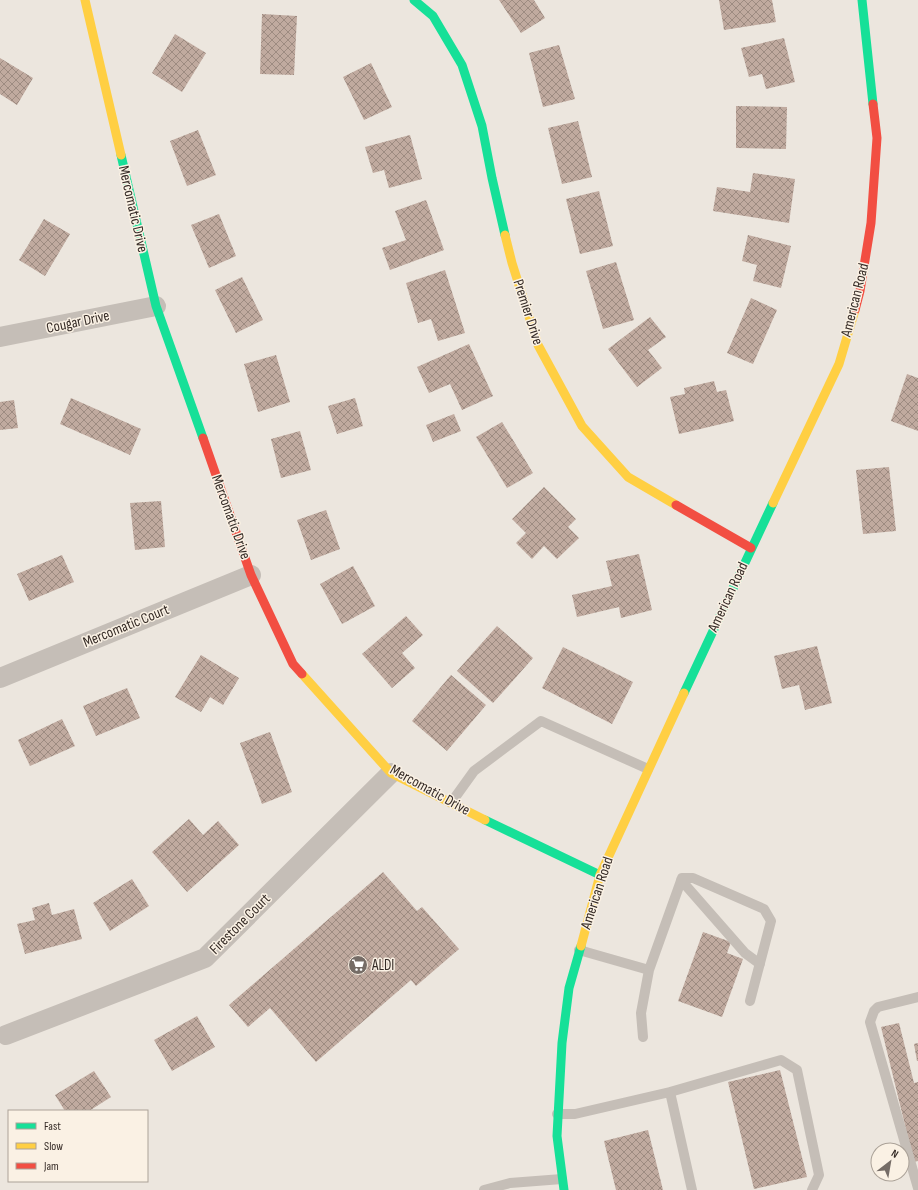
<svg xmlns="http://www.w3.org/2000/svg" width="918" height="1190" viewBox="0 0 918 1190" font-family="'Sofia Sans Condensed',sans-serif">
  <defs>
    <pattern id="building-cross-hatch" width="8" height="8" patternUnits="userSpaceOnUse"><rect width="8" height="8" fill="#c0aa9f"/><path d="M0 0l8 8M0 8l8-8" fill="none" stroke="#9d8b81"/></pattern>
  </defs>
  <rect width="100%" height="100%" fill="#ece6de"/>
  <path fill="url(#building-cross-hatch)" d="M499,0H534L545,18L521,33Z
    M719,0H772L776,22L724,30Z
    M262,14L297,16L294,75L260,74Z
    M175,34L206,53L182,92L152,73Z
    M784,38L795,82L766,89L762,74L749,77L741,48Z
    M559,45L575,99L543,107L529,53Z
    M0,58L33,78L17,105L0,94Z
    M371,63L392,107L364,120L343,77Z
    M736,106L787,107L786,149L736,148Z
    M578,121L592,177L562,184L548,128Z
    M198,130L216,175L187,186L170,141Z
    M410,135L422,179L389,188L384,170L373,173L365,147Z
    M753,173L795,179L789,223L713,211L717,187L750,192Z
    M599,191L613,246L580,254L566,199Z
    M426,200L444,250L390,270L382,248L406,240L395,211Z
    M219,214L236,256L209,268L191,225Z
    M44,219L70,234L45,276L19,260Z
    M748,235L791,246L781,288L753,281L757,265L742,261Z
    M616,262L634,320L603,329L586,271Z
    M445,270L465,333L438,341L431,319L418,323L406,283Z
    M242,277L263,320L236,333L215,290Z
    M751,298L777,310L753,364L727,353Z
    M650,317L666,337L648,350L662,368L637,387L608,349Z
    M469,344L493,396L462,410L450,384L429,393L417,367Z
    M276,355L290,402L258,412L244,364Z
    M907,374L918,378V431L891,421Z
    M714,381L717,392L726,390L734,421L679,434L670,397L685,394L684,388Z
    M71,398L141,429L130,455L60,424Z
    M355,398L363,426L337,434L328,406Z
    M14,400L18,428L0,430V402Z
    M454,414L461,431L433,442L426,425Z
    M502,422L533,473L507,488L476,437Z
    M300,431L311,470L281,478L271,439Z
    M889,467L896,531L863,534L856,470Z
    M544,487L576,519L568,527L579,538L557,559L544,546L532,559L516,543L526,533L512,519Z
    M161,501L165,547L135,550L130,503Z
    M326,510L340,549L311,560L297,520Z
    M639,554L652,610L621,618L619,607L577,617L572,595L612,586L606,561Z
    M62,555L74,582L29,601L17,574Z
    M353,566L375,606L342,624L320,584Z
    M406,616L423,635L402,653L415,668L392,688L362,654Z
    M497,626L533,658L493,703L457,671Z
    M817,646L832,703L805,710L799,685L782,689L774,656Z
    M563,647L633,682L612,724L542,688Z
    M201,655L239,678L223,705L210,697L201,712L175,697Z
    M451,675L486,705L447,751L412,721Z
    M127,688L140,718L96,736L83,706Z
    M62,719L75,746L30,766L18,740Z
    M270,732L292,792L262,804L240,743Z
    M189,819L203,835L218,821L239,845L187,892L152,852Z
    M383,872L417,911L422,907L459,949L416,986L411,980L316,1062L270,1008L248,1027L229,1005Z
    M132,879L149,906L110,931L93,903Z
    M49,903L52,915L74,909L82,939L25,954L17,924L35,920L32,908Z
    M703,932L731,942L727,953L743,959L722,1017L678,1001Z
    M197,1016L215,1047L172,1071L154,1040Z
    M899,1023L914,1083L918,1082V1161L914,1162L881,1027Z
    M918,1043V1061H917L914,1044Z
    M780,1070L807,1177L754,1189L728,1082Z
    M94,1071L111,1097L89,1111H65L55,1095Z
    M648,1130L663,1190H616L604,1141Z"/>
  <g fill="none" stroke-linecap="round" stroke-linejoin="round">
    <path stroke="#c5beb7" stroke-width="10" d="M451,803L474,771L541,721L648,769
      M681,880L745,953L760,964
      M579,950L649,970L682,878H693L764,909L771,921L750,1001
      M918,997L878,1007L874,1011L870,1022L918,1188
      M643,1037L641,1013L649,970
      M670,1092L781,1060L797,1070L819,1175L812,1190
      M557,1114H575L670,1092L692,1190
      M484,1190L510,1183L562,1179"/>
    <path stroke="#c5beb7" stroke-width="20" d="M0,337L156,306
      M0,678L251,575
      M6,1035L205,958L391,773"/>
    <path stroke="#16e098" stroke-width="9" d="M414,0L433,16L462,65L482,126L492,178L505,235
      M862,0L873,104
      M121,155L156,306L203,438
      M684,693L773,503
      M485,820L600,875
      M564,1190L557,1136L562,1043L569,988L581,946"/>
    <path stroke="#ffcf43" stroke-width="9" d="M85,0L121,155
      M505,235L512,263L538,345L582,426L628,477L676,505
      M773,503L839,364L855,310
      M302,674L391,773L485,820
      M581,946L600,875L684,693"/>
    <path stroke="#f24e42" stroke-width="9" d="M855,310L860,291L871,223L877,138L873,104
      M203,438L251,575L293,664L302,674
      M676,505L751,548"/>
  </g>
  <defs>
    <g id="supermarket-disc" transform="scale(1)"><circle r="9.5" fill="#756c66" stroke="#faf1e4"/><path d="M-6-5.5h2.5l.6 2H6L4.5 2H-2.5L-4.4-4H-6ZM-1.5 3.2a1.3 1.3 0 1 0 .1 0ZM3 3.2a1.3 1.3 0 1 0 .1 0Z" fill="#fff"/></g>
  </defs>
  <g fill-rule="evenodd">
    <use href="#supermarket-disc" x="358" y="965"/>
  </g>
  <g text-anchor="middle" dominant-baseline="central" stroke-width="3" stroke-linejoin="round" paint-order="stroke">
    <g font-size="15" fill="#352b26" stroke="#faf1e4">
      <text transform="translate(133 209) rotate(77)">Mercomatic Drive</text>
      <text transform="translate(855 300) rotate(-76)">American Road</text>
      <text transform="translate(528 312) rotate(72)">Premier Drive</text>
      <text transform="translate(78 322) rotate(-12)">Cougar Drive</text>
      <text transform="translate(231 517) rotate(70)">Mercomatic Drive</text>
      <text transform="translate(728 597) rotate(-65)">American Road</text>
      <text transform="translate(126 626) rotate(-22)">Mercomatic Court</text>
      <text transform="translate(430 790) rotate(29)">Mercomatic Drive</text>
      <text transform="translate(597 893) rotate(-72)">American Road</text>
      <text transform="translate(240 924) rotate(-45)">Firestone Court</text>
    </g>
    <g font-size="15" fill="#352b26" stroke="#faf1e4" text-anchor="start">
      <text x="372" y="965">ALDI</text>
    </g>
  </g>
  <rect x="8" y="1110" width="140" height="72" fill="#faf1e4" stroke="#aba298"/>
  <rect x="16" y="1123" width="20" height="6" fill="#16e098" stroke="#aba298"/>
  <text x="44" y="1130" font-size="12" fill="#352b26">Fast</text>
  <rect x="16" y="1143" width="20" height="6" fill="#ffcf43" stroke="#aba298"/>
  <text x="44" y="1150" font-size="12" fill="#352b26">Slow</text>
  <rect x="16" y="1163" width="20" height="6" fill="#f24e42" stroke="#aba298"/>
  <text x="44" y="1170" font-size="12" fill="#352b26">Jam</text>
  <g transform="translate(890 1162) rotate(31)"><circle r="19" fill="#faf1e4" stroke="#aba298"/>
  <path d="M0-3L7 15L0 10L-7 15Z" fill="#756c66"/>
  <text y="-6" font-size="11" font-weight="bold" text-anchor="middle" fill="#352b26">N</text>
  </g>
</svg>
